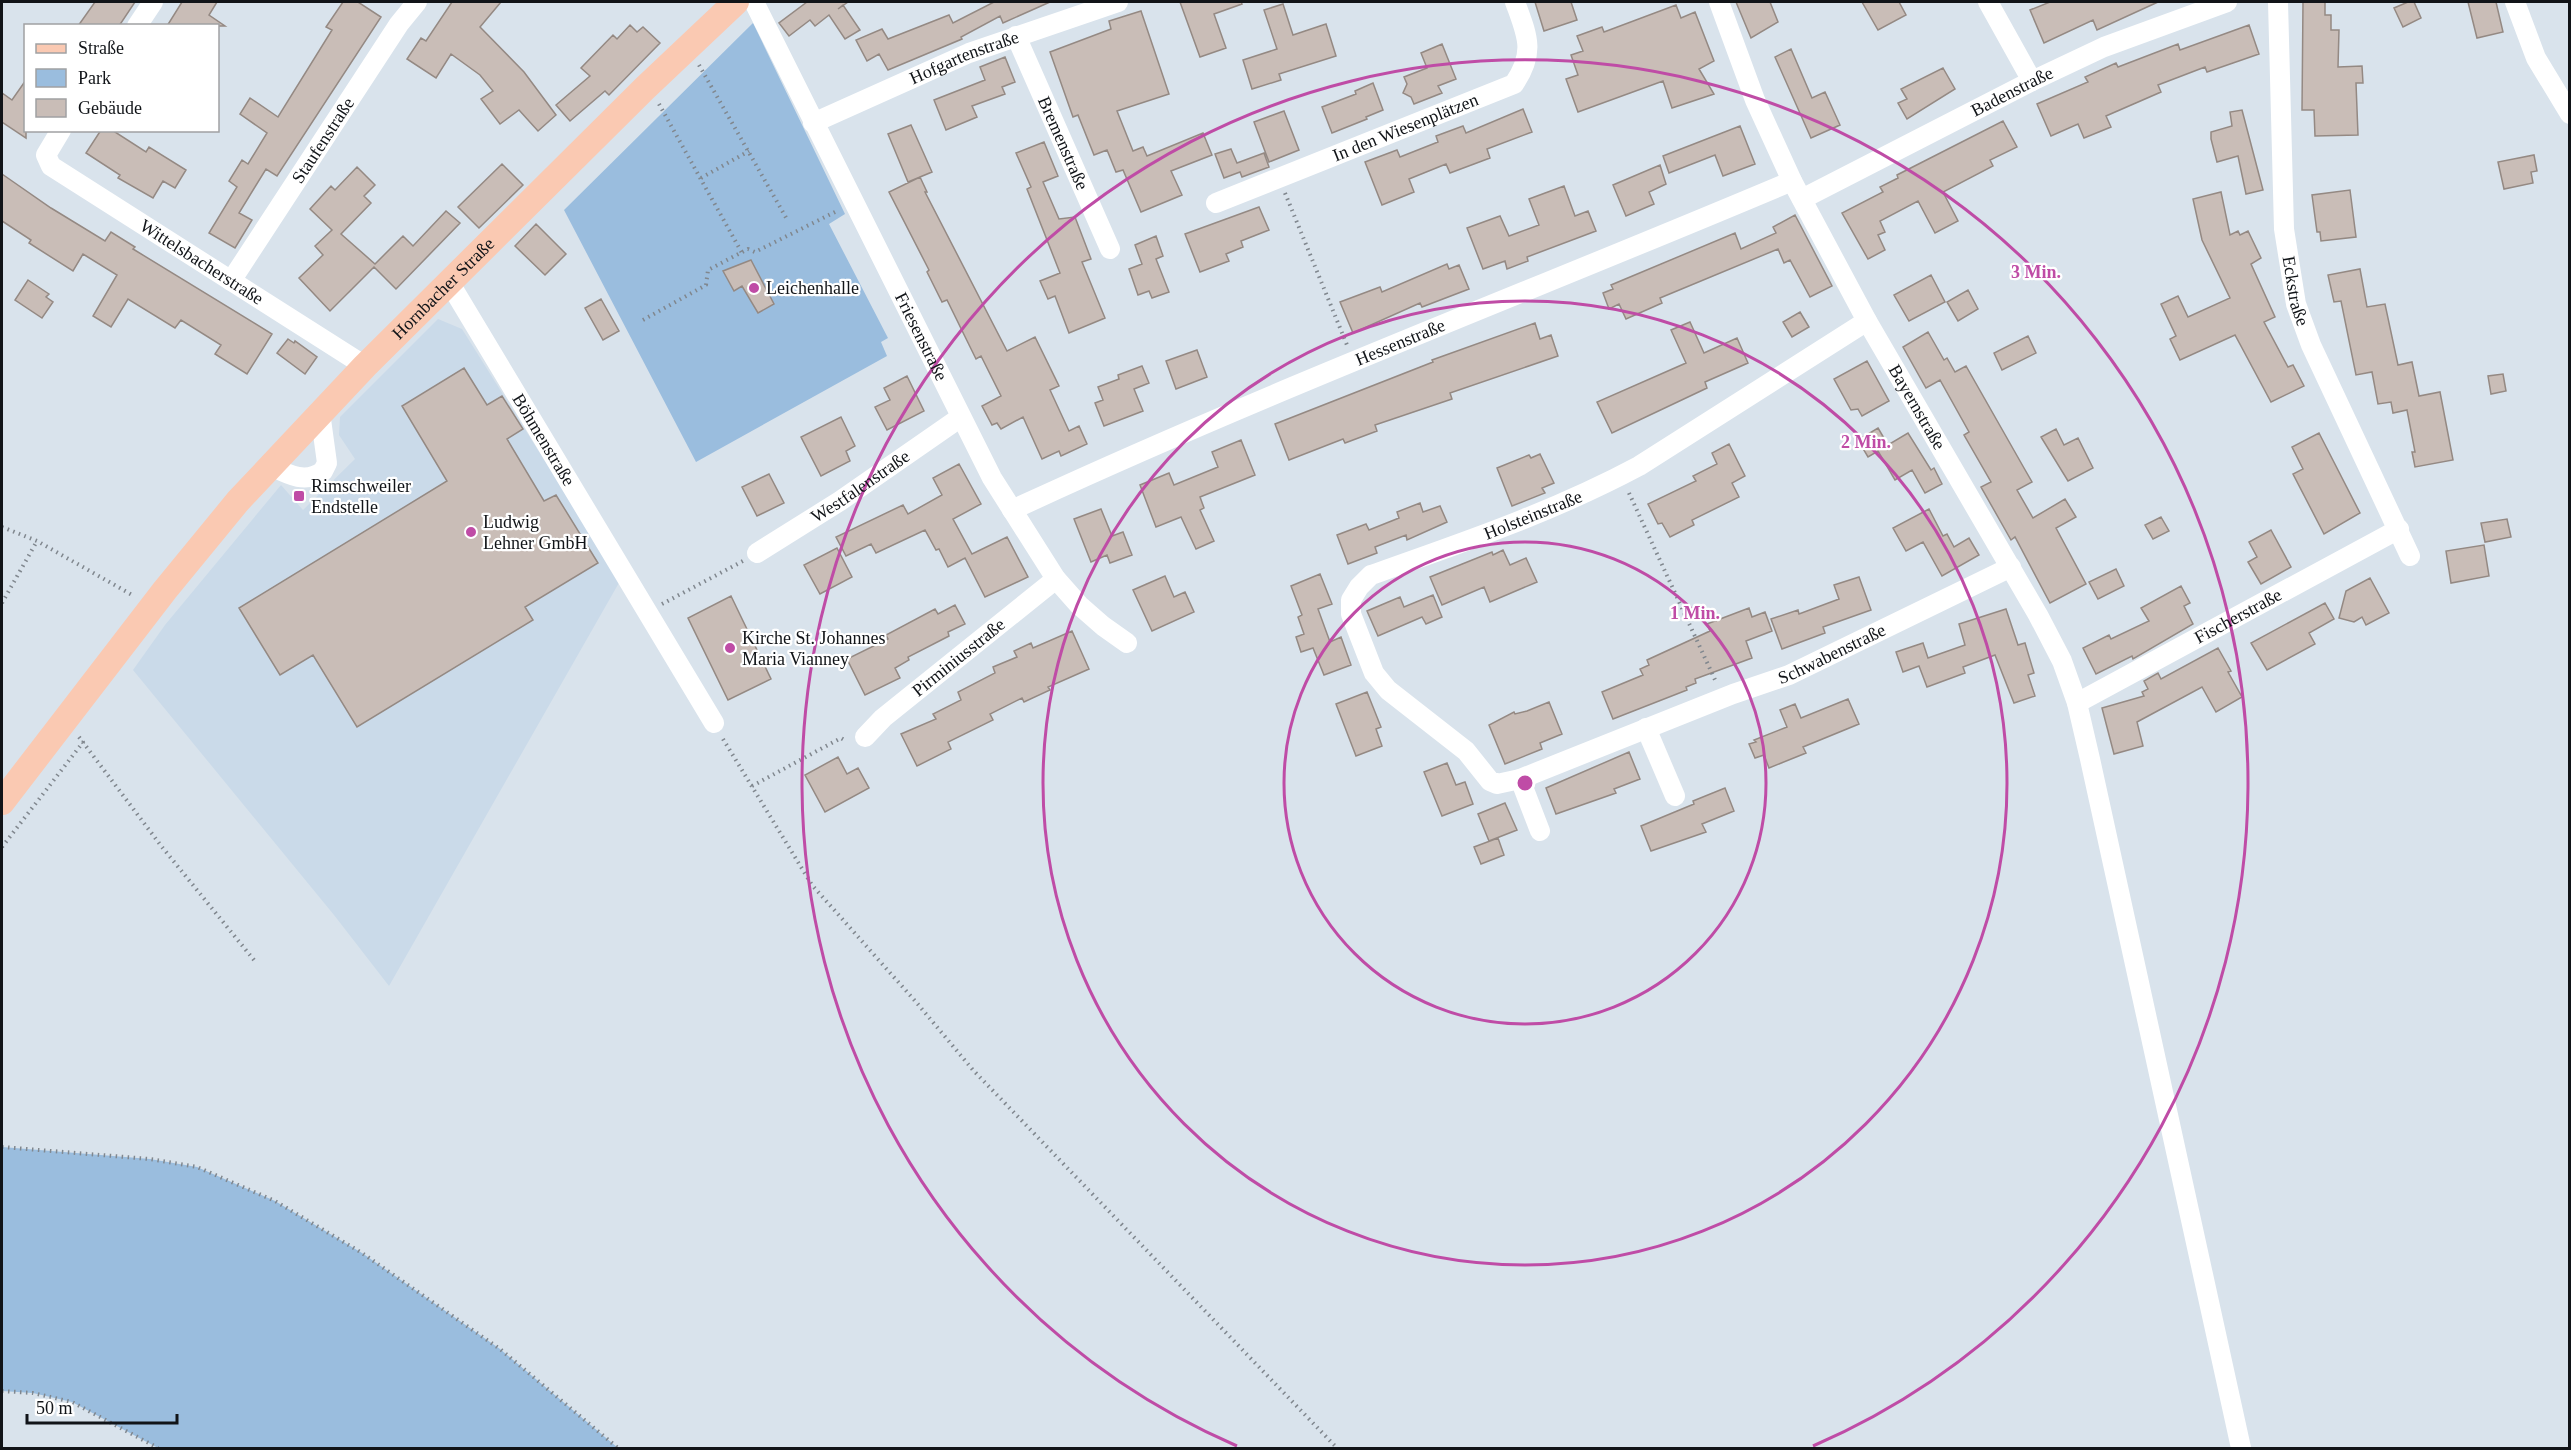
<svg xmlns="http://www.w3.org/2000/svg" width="2571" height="1450" viewBox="0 0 2571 1450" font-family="'Times New Roman',serif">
  <rect width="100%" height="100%" fill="#d9e3ec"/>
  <path fill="#cadae9" d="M438,319L462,329L620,581L389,986L334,915L133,670L165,625L281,485L303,510L355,459L339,435L340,417Z"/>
  <path fill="#9abdde" d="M753,23L845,214L829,224L888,338L881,342L887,356L696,462L564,210Z
    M2,1147L150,1159L197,1167L275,1201L362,1253L500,1349L618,1448H158L72,1402L33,1393L2,1391Z"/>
  <path fill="#c9bdb7" stroke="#948983" stroke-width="1.5" d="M95,2H135L119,26H78Z
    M182,2H217L209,15L225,26H167Z
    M343,2H358L381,17L277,176L266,169L239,213L252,220L235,248L209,233L237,187L229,181L242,160L248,164L267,133L240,114L250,98L278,117L332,30L326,27Z
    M452,2H501L480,27L524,72L556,115L538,131L519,110L500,124L481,99L493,91L480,75L451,54L436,78L407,59L421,38L426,41Z
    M807,2H848L838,9L843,5L860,30L845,39L829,15L815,26L810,20L789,36L779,23Z
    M994,2H1050L1003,23L1000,16L961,37L962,39L888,70L879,54L867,61L856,40L882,29L888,39L949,15L953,23Z
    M1180,2H1241L1242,4L1214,14L1226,48L1200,57Z
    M1535,2H1571L1577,20L1544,31Z
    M1736,2H1770L1778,22L1751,38Z
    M1862,2H1899L1906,15L1878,30Z
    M2050,2H2158L2097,30L2093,20L2044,43L2030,10Z
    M2303,2H2325V15H2331V30H2339L2338,67L2362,66L2363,83H2356L2358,135L2315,136L2314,110H2302Z
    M2408,2H2414L2421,18L2403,27L2394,8Z
    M2468,2H2496L2503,32L2477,38Z
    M1283,4L1293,35L1326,24L1336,56L1279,74L1281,80L1252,89L1243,60L1277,49L1264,10Z
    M1676,5L1681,18L1695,12L1714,61L1699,69L1714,94L1672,108L1663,81L1578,112L1566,79L1578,75L1571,55L1583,51L1577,36L1602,27L1604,32Z
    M1141,11L1169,94L1117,111L1133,151L1143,147L1147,156L1203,133L1212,155L1171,171L1182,195L1141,212L1123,170L1116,172L1107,150L1094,155L1078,115L1073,117L1050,52L1111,29L1109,21Z
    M630,25L637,32L643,27L660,43L609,95L605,91L570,121L556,105L590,76L581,68L613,35L617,39Z
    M2249,25L2259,54L2207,72L2205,67L2158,85L2161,92L2106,116L2111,127L2084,138L2078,124L2051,136L2037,104L2088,82L2085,77L2116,63L2118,67L2178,44L2180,50Z
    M1442,44L1456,79L1438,86L1442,93L1414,104L1411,97L1403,93L1407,84L1404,77L1427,68L1421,53Z
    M1791,49L1812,98L1825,92L1840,125L1811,138L1775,57Z
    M1005,57L1015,82L1002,87L1005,94L972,106L977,117L946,130L934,100L985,80L980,67Z
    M1943,68L1955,89L1907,119L1898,103L1907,99L1901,89Z
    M26,80V138L2,122V93L12,100Z
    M1373,83L1383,110L1366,117L1367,119L1332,133L1322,107L1356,94L1355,91Z
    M1523,109L1532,132L1487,149L1490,158L1450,173L1446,164L1409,179L1414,192L1382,205L1365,162L1397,150L1400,157L1438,142L1436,136L1463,126L1466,133Z
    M2242,110L2263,190L2246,194L2238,156L2217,162L2211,139V132L2232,126L2230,112Z
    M1284,111L1299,150L1269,162L1254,122Z
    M2003,121L2017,147L1990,160L1993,166L1943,192L1958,221L1935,233L1918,201L1880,221L1885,232L1878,235L1885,250L1868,259L1842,213L1883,192L1880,187L1898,178L1897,175Z
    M911,125L932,172L920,177L927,192H925L1007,351L1035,337L1059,386L1050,390L1069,431L1079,426L1087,444L1061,456L1059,451L1042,459L1023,417L1001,429L997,423L992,425L982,406L1001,396L981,356L976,359L947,300L942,302L927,272L929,270L889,192L920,177L908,182L888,134Z
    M1740,126L1755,164L1723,176L1715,155L1669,173L1663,156Z
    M101,130H112L146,152L149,147L186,170L175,188L163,181L153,198L118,178L120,175L86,153Z
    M1044,142L1058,176L1043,182L1059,219L1075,217L1091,259L1082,262L1105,318L1069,333L1055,296L1048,299L1040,281L1060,273L1027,189L1031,187L1016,153Z
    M1231,149L1237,163L1264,153L1269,167L1242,177L1240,172L1224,178L1215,154Z
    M2534,155L2537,171L2531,172L2533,183L2504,189L2498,162Z
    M502,164L523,185L479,228L458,207Z
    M1660,165L1666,184L1649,192L1654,204L1626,216L1613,185Z
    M357,167L375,185L364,196L371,203L341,234L375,264L403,236L413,246L446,211L460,223L396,289L374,267L330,311L299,278L323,255L315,246L332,230L310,209L331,186L335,190Z
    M2,174L51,208L105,241L111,232L135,247L133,249L272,334L247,374L215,354L221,345L181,320L175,328L128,299L111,327L93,316L117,275L83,254L73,271L29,243L31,240L2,221Z
    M1564,186L1575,216L1588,211L1596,231L1527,257L1528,261L1507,269L1505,261L1483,269L1467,228L1500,216L1509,236L1539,225L1529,199Z
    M2350,190L2356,237L2321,241L2320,232H2317L2312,195Z
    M2221,192L2230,235L2238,231L2240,235L2248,231L2261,258L2251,264L2275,317L2264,322L2288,367L2293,365L2304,386L2271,402L2235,335L2180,360L2170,339L2176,336L2161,304L2178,296L2188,317L2230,298L2202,240L2193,199Z
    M1259,207L1269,230L1241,241L1243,247L1226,254L1229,261L1200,272L1185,234Z
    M1795,215L1832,286L1810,297L1790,260L1784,263L1778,249L1660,298L1662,303L1626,319L1619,304L1609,309L1603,293L1613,289L1611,285L1735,233L1741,249L1776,233L1773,227Z
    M536,224L566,254L545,275L515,246Z
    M1156,236L1163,256L1156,259L1169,292L1152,298L1149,291L1138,295L1129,269L1142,264L1135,245Z
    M751,260L774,304L758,313L742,286L734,291L723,271Z
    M1447,264L1449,269L1459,265L1469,289L1422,307L1420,303L1353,333L1340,302L1380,287L1382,292Z
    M2360,269L2367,307L2385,304L2398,365L2412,362L2419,396L2440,392L2453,460L2415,467L2412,452H2415L2407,410L2393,413L2391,402L2378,404L2372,372L2356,375L2341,301L2334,302L2328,275Z
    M1931,275L1945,302L1909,321L1894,295Z
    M28,280L49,294L46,297L53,302L42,318L15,300Z
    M1968,290L1978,309L1958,321L1947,302Z
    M601,299L619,331L603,340L585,308Z
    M1800,312L1809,327L1792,337L1783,322Z
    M1690,322L1704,353L1737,338L1748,363L1705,382L1707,388L1612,433L1597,402L1686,363L1671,330Z
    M1535,323L1540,339L1551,335L1558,356L1450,393L1452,399L1375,425L1377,431L1345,443L1343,439L1289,460L1275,424L1433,362L1432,360Z
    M1928,332L1944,360L1947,358L1955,372L1966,366L2024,468L2032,482L2017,490L2033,518L2065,499L2076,517L2056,528L2086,584L2050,603L2015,537L2011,540L1981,487L1991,482L1964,435L1969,432L1940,380L1926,388L1903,347Z
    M2028,336L2036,353L2002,370L1994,353Z
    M288,339L294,343L295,341L317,357L305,374L277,353Z
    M1197,350L1207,377L1176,389L1166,361Z
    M1867,361L1889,401L1862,416L1858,409L1851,410L1834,379Z
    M1142,366L1149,383L1134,389L1143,411L1104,426L1095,403L1103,400L1098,387L1119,379L1118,375Z
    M464,368L487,405L502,396L523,429L507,439L544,501L556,495L598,563L525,607L533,620L357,727L313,655L280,675L239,608L447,481L402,406Z
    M2503,374L2506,391L2491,394L2488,376Z
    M907,376L924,411L887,430L875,407L890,400L884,388Z
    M841,417L855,446L846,451L850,461L821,476L801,437Z
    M1878,428L1888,445L1908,433L1931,470L1934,468L1942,484L1925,493L1912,470L1895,480L1878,451L1868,457L1858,440Z
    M2056,429L2064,445L2078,438L2093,468L2068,481L2041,437Z
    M2319,433L2360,513L2324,534L2293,474L2303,469L2292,447Z
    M1241,440L1255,475L1200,497L1204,508L1200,510L1214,541L1196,549L1181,517L1156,527L1140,485L1169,473L1174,485L1218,467L1212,452Z
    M1729,444L1745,476L1732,483L1739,497L1692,520L1694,525L1670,537L1662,523L1658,524L1648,504L1696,481L1693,476L1717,464L1712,453Z
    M1540,454L1554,483L1542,488L1545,493L1512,506L1497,468L1529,455L1531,458Z
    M959,464L981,504L953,519L972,554L1007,537L1028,577L985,597L965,558L948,567L939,549L936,550L925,530L876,553L871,544L846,556L836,537L903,505L908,514L942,495L933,478Z
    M769,474L784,503L757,516L742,487Z
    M1420,503L1423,512L1440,506L1447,522L1407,540L1406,535L1375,547L1377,553L1348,564L1337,535L1366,524L1369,530L1399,518L1397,512Z
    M1101,509L1112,536L1123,532L1132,555L1110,563L1107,555L1091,562L1074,519Z
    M1929,509L1943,536L1947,534L1954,547L1969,538L1979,555L1942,576L1923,542L1906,551L1893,528Z
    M2161,517L2169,531L2153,539L2145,525Z
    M2507,519L2511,537L2485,542L2481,523Z
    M2271,530L2291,567L2261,584L2248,562L2257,557L2249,542Z
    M2484,545L2489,576L2451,583L2446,551Z
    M837,548L852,577L820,594L804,565Z
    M1503,550L1510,565L1526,558L1537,582L1490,602L1484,587L1442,605L1430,577L1492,552L1493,555Z
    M2116,569L2124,586L2098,599L2089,582Z
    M1320,574L1332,604L1318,609L1330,642L1341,637L1351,665L1324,675L1313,648L1301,652L1296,637L1304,634L1298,617L1302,615L1291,586Z
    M1165,576L1174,597L1185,592L1194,612L1152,631L1133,590Z
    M1859,577L1871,610L1823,627L1825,633L1782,649L1771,619L1798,610L1799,614L1839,599L1834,585Z
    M2370,578L2389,613L2366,625L2362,617L2354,622L2339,618L2346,591Z
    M2181,586L2190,603L2184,606L2193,624L2133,659L2132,656L2096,674L2083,648L2109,635L2111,639L2149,621L2141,608Z
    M1433,595L1442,617L1426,624L1422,617L1378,636L1367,611L1400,597L1404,607Z
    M731,596L771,679L728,700L688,618Z
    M2325,603L2334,619L2309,633L2315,644L2267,670L2251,643Z
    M955,605L965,624L948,632L949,636L908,657L909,660L895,668L900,678L865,695L847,659L888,639L886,635L935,609L938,614Z
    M1749,608L1752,617L1765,612L1772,631L1746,641L1752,658L1695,679L1696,683L1686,687L1687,690L1613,719L1602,692L1643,675L1640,669L1649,665L1647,660L1710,631L1707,624Z
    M2006,609L2018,645L2025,643L2034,673L2028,675L2035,696L2014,703L1995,655L1963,667L1965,673L1927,687L1919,666L1903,672L1896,652L1923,643L1928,658L1965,645L1959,624Z
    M1072,631L1089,669L1048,687L1050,690L1024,702L1022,698L990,714L993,720L948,742L951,749L917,766L901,734L936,719L933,714L961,700L958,692L995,673L993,667L1017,657L1014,651L1031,643L1033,648Z
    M2218,648L2231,671L2228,672L2242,697L2216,712L2202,687L2137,722L2143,746L2114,754L2102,708L2144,696L2142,692L2148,689L2144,681L2158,673L2161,679Z
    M1367,692L1381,727L1376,729L1382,746L1356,756L1336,704Z
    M1848,699L1859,724L1803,747L1806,753L1769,768L1764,755L1755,758L1749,744L1756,742L1754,740L1787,727L1780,710L1795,704L1801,718Z
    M1549,702L1562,734L1540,743L1542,749L1505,764L1489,725L1514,712L1515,714L1527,711Z
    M1629,752L1640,779L1614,789L1616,793L1556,814L1546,788Z
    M838,757L847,774L858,768L869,788L825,812L805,775Z
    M1447,763L1456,785L1465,782L1473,804L1442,816L1424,772Z
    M1725,788L1734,811L1702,824L1706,832L1651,851L1641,826L1694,804L1693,801Z
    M1505,803L1517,830L1489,841L1478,814Z
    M1498,838L1504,855L1481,864L1474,847Z"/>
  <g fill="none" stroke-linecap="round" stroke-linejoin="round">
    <path stroke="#80878e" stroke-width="4" stroke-dasharray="1.5 4.5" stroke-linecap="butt" d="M699,65L788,221
      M659,104L742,253
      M701,178L749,151
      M1285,193L1347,345
      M643,320L706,285L708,270L748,249L755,252L839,210
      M1629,493L1716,682
      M2,527L37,541L134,596
      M2,603L37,541
      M662,604L743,561
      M79,737L162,847L254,960
      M723,739L812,885L916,1002L973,1070L1337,1448
      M752,786L841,738L846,741
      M2,847L84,741
      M2,1147L150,1159L197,1167L275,1201L362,1253L500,1349L618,1448
      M2,1391L33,1393L72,1402L158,1448"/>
    <g stroke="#fff" stroke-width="20">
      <path id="s1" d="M754,2L992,478L1056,579L1079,605L1103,626L1127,643"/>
      <path id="s2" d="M1719,2L1755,100L1792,181L1867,321L2038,615L2062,661L2077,703L2090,759L2241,1448"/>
      <path d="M1988,2L2032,81"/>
      <path id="s3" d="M2278,2L2284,229L2296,304L2311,345L2410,556"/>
      <path d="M2515,2L2536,58L2570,114"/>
      <path d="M137,26L153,2"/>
      <path id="s4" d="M1016,36L1110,249"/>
      <path id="s5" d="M813,123L969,53L1118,2"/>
      <path id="s6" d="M61,130L46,155L51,166L365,366"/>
      <path id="s7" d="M1802,199L2032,81L2104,47L2227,2"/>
      <path id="s8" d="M1216,203L1514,84C1536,52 1527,35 1515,2"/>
      <path id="s9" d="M231,281L399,24L417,2"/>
      <path id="s10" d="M449,282L714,723"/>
      <path id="s11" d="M1867,321L1639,466C1553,512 1462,543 1371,575L1359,587L1351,600V614L1374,673L1388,690L1466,751L1490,781L1497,784L1520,779L1733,694L1789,675L2011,567"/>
      <path d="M271,466C289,475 306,484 323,471L327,463L320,412"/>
      <path id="s12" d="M1012,510C1268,391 1532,291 1792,181"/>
      <path id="s13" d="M757,553L840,501L961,417"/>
      <path id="s14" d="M2077,703L2399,529"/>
      <path d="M1646,728L1675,796"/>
      <path id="s15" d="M865,737L883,718L1056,579"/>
      <path d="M1520,779L1540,831"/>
    </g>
    <path stroke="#fac9b2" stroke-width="26" id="s16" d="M2,802L165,590L238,501L365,366L645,88L736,2"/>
  </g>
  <g fill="none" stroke="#bf4ca6" stroke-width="3">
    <circle cx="1525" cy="783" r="241"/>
    <circle cx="1525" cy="783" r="482"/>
    <path d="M1237 1446A723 723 0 1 1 1813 1446"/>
  </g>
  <g fill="#bf4ca6" stroke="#fff" stroke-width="2">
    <circle cx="754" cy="288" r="6"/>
    <rect x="293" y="490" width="12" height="12" rx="3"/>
    <circle cx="471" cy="532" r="6"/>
    <circle cx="730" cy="648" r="6"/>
  </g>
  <g text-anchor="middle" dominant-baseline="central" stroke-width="4.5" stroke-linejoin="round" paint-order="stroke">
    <g font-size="18" fill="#111418" stroke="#fff">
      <text stroke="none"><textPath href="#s5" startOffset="165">Hofgartenstraße</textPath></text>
      <text stroke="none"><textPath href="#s7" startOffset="236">Badenstraße</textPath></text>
      <text stroke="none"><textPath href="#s8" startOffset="204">In den Wiesenplätzen</textPath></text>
      <text stroke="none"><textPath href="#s9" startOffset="168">Staufenstraße</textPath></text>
      <text stroke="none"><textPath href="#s4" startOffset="117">Bremenstraße</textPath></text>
      <text stroke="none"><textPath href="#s6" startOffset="220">Wittelsbacherstraße</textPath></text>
      <text stroke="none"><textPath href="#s16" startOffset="678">Hornbacher Straße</textPath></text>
      <text stroke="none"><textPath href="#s3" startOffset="290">Eckstraße</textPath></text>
      <text stroke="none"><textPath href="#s1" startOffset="374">Friesenstraße</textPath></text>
      <text stroke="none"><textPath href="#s12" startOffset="423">Hessenstraße</textPath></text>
      <text stroke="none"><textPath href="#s2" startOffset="452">Bayernstraße</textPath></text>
      <text stroke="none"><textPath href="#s10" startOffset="184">Böhmenstraße</textPath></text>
      <text stroke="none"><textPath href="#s13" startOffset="123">Westfalenstraße</textPath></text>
      <text transform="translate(1533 515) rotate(-22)">Holsteinstraße</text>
      <text stroke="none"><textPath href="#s14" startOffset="183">Fischerstraße</textPath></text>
      <text stroke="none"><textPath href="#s11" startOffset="1196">Schwabenstraße</textPath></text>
      <text stroke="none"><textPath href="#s15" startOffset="123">Pirminiusstraße</textPath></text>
    </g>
    <g font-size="18" fill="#111418" stroke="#fff" text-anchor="start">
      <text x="766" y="288">Leichenhalle</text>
      <text x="311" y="486">Rimschweiler<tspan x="311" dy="21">Endstelle</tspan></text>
      <text x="483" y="522">Ludwig<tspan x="483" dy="21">Lehner GmbH</tspan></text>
      <text x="742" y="638">Kirche St. Johannes<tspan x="742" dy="21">Maria Vianney</tspan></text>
    </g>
  </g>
  <circle cx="1525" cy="783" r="9" fill="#bf4ca6" stroke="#fff" stroke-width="3"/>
  <g font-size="18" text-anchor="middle" font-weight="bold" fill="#bf4ca6" stroke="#fff" stroke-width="4.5" stroke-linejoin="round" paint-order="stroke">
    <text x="2036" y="278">3 Min.</text>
    <text x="1866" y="448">2 Min.</text>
    <text x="1695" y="619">1 Min.</text>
  </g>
  <rect width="2571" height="1450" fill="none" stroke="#111418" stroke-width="6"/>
  <rect x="24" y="24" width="195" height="108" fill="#ffffff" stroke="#a0a1a3" stroke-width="1.5"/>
  <rect x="36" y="44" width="30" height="9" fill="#fac9b2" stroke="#a0a1a3" stroke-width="1.5"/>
  <text x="78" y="54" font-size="18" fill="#111418">Straße</text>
  <rect x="36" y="69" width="30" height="18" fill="#9abdde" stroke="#a0a1a3" stroke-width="1.5"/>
  <text x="78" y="84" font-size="18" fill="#111418">Park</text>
  <rect x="36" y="99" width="30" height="18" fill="#c9bdb7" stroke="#a0a1a3" stroke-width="1.5"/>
  <text x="78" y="114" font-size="18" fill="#111418">Gebäude</text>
  <path d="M27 1414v9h150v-9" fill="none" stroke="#111418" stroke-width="3"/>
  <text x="36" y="1414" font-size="18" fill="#111418" stroke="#ffffff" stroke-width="4.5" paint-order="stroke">50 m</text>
</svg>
